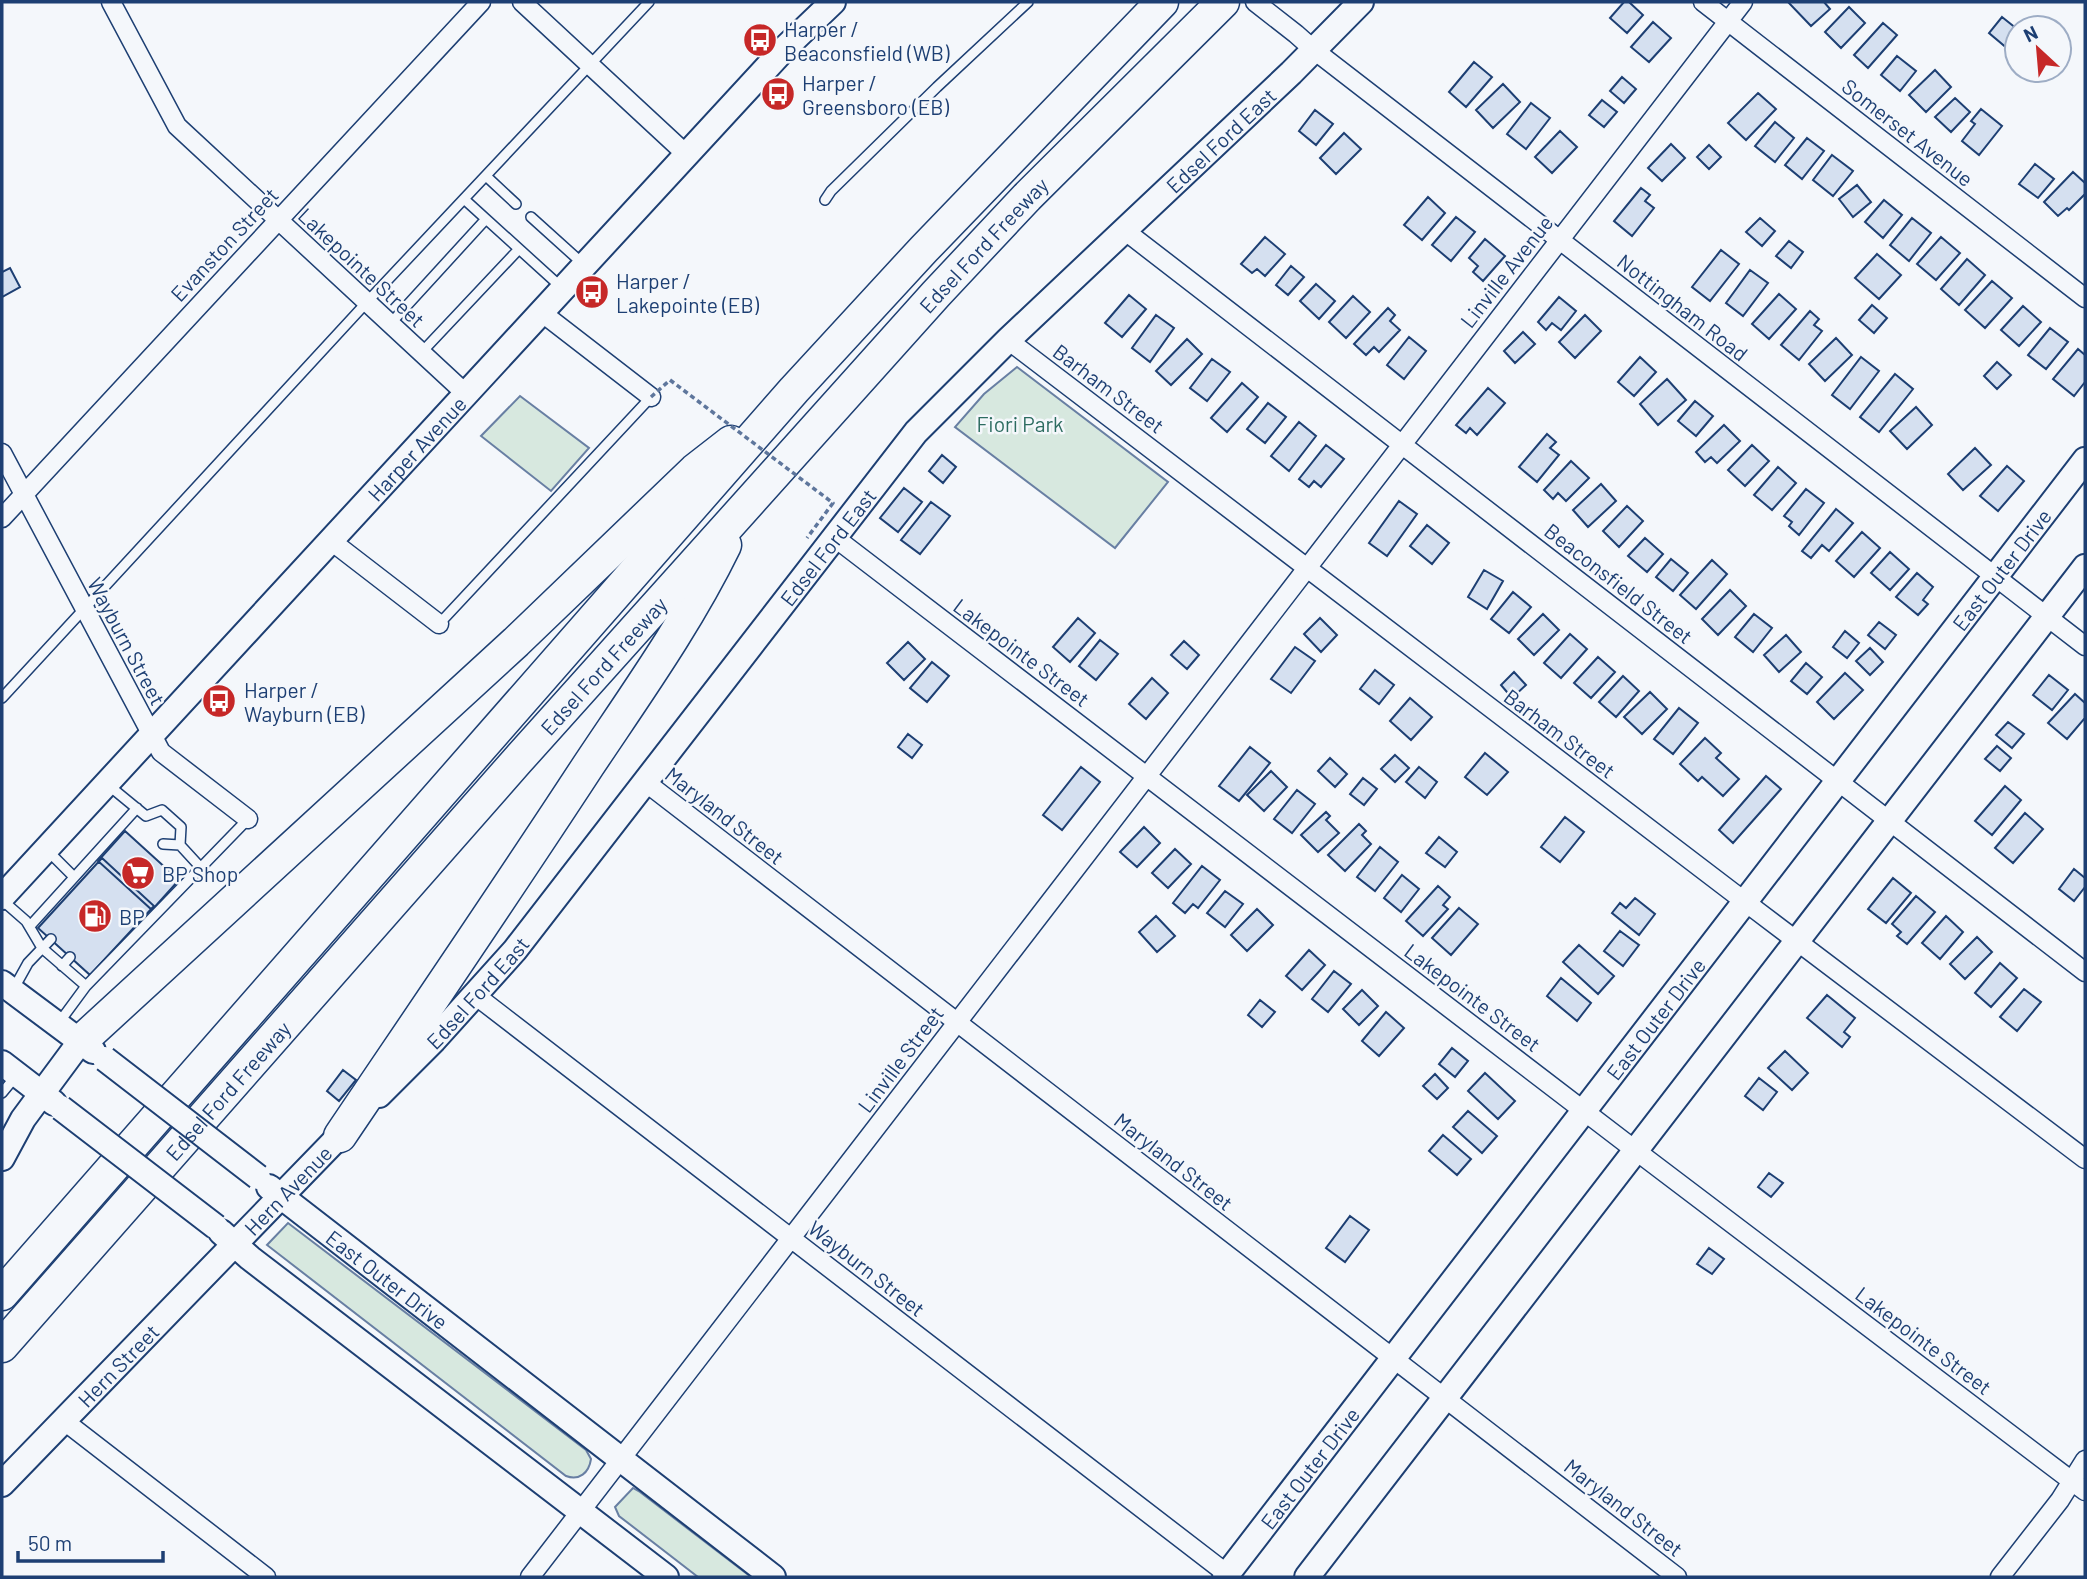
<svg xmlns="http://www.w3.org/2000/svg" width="2087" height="1579" viewBox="0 0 2087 1579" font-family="Barlow,sans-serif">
  <rect width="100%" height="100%" fill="#f4f7fb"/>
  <path fill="#d7e8df" stroke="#687fa3" stroke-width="2" d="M1017,367L1168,482L1115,548L955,427L984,394Z
    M520,396L589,448L551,491L481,436Z
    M288,1223L586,1450L591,1459C589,1473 579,1481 566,1476L267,1245Z
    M633,1488L640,1492L751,1577H698L619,1516L615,1507Z"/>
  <path fill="#d5e0f0" stroke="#1d3f73" stroke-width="2" d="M1624,2H1629L1643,15L1627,33L1610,18Z
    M1788,2H1824L1830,9L1811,26Z
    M1849,7L1865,23L1841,48L1825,32Z
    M2002,17L2017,29V38L2008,49L1989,33Z
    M1653,22L1671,38L1649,62L1631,47Z
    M1883,23L1897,35L1868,68L1854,55Z
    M1897,56L1916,71L1900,91L1881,75Z
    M1474,62L1492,77L1466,107L1449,92Z
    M1935,70L1951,87L1926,112L1909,95Z
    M1622,77L1636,89L1624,103L1610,91Z
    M1503,84L1520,102L1493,128L1476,110Z
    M1758,93L1776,109L1746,140L1728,123Z
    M1955,98L1970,112L1951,132L1935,117Z
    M1602,100L1617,112L1604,127L1589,115Z
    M1531,103L1550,118L1526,149L1507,134Z
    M1981,109L2002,126L1979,155L1962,141L1975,124L1971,121Z
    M1315,110L1333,124L1316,145L1299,131Z
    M1775,122L1794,138L1775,162L1755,146Z
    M1560,131L1577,147L1552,173L1535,157Z
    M1344,133L1361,149L1336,174L1320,158Z
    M1807,138L1824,151L1802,179L1785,165Z
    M1671,144L1685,158L1662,181L1648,168Z
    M1709,145L1721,157L1709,169L1697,157Z
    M1832,155L1853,171L1833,196L1813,180Z
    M2035,164L2054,179L2038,198L2019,184Z
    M2073,172L2085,183V194L2069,210L2067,208L2058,216L2044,202Z
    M1857,185L1871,202L1853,217L1839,199Z
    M1641,188L1650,195L1645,201L1654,208L1632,236L1614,221Z
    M1428,197L1445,213L1422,240L1404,225Z
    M1884,200L1902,215L1883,238L1865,222Z
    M1456,217L1475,232L1451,261L1432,245Z
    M1760,218L1775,231L1762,246L1746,232Z
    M1912,218L1931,233L1909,261L1890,245Z
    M1265,237L1285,254L1265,276L1257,269L1252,273L1241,264Z
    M1941,237L1960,253L1936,280L1917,264Z
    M1485,239L1505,256L1483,281L1473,272L1478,266L1469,258Z
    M1789,241L1803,252L1791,268L1776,256Z
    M1721,250L1739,264L1710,301L1692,287Z
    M1877,254L1901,275L1879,299L1855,278Z
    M1967,259L1985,275L1959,305L1941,289Z
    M1291,266L1304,277L1288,295L1276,285Z
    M10,268L20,287L2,297V272Z
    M1750,270L1768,283L1743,316L1726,303Z
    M1992,281L2012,298L1985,328L1965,310Z
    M1316,284L1335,301L1319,319L1300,301Z
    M1779,294L1796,309L1769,339L1752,324Z
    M1129,295L1146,309L1122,337L1105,323Z
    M1353,296L1370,312L1346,338L1329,322Z
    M1559,297L1576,311L1561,330L1552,323L1546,330L1538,322Z
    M1872,305L1887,318L1874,333L1859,320Z
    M2023,306L2041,322L2019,346L2001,330Z
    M1388,308L1395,315L1390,321L1400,330L1379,352L1374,347L1366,355L1354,344Z
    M1810,311L1819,319L1814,325L1822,331L1799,360L1781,345Z
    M1156,315L1174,328L1150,362L1132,348Z
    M1585,315L1601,331L1575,358L1559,342Z
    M2050,328L2068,342L2046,369L2028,355Z
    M1523,332L1535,344L1515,363L1504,351Z
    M1409,337L1426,351L1404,379L1387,365Z
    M1836,338L1852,355L1825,381L1809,364Z
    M1187,339L1202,354L1171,385L1156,371Z
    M2078,349L2085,355V382L2074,396L2053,379Z
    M1640,357L1656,372L1634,396L1618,382Z
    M1861,357L1879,371L1850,409L1832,395Z
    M1212,359L1230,372L1207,401L1190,388Z
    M1997,362L2011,375L1997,389L1984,376Z
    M1895,374L1913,389L1879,432L1860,417Z
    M1667,379L1686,400L1658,425L1640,404Z
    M1242,383L1258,397L1227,432L1211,418Z
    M1488,388L1505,403L1477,435L1470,428L1466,433L1456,425Z
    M1695,401L1713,416L1696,436L1678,421Z
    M1268,403L1286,417L1265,443L1247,429Z
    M1916,407L1932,425L1907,449L1890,431Z
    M1299,422L1316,436L1289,471L1271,456Z
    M1724,425L1740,441L1717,463L1711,457L1705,462L1696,452Z
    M1547,434L1556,442L1550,448L1559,455L1537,482L1519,467Z
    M1326,445L1344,459L1321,487L1314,481L1309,487L1299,479Z
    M1752,445L1769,461L1745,486L1728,470Z
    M1975,448L1991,465L1963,490L1948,474Z
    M942,455L956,467L943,483L929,471Z
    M1571,461L1589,478L1566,501L1558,493L1553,499L1544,490Z
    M2007,466L2024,481L1998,511L1980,496Z
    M1778,467L1796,483L1772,510L1754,495Z
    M1601,484L1616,501L1588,527L1573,510Z
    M904,488L922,502L898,532L880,518Z
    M1806,489L1824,503L1799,535L1789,526L1792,522L1784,516Z
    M1399,501L1417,514L1387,556L1369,543Z
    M931,502L950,516L920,554L901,540Z
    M1627,506L1643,521L1619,547L1603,531Z
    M1836,509L1853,523L1829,551L1822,545L1811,558L1802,551Z
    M1427,525L1449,543L1432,564L1410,546Z
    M1862,532L1880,548L1854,577L1836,561Z
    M1645,538L1663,554L1647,572L1628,556Z
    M1890,552L1909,569L1890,590L1871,573Z
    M1671,559L1688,573L1673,591L1656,577Z
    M1712,560L1727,574L1696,609L1680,595Z
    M1484,570L1503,581L1487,609L1468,597Z
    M1917,573L1933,587L1923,600L1928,604L1918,615L1896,597Z
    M1730,590L1746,606L1718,635L1702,619Z
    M1513,592L1531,607L1509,633L1491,619Z
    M1543,614L1559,630L1534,655L1518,639Z
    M1754,614L1772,628L1753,652L1735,637Z
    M1078,618L1095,633L1070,662L1053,647Z
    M1320,618L1337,635L1321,652L1304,634Z
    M1879,622L1896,635L1885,649L1868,635Z
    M1845,631L1859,643L1847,658L1833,647Z
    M1570,634L1587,649L1561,678L1544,663Z
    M1786,635L1801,652L1779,672L1764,655Z
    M1100,640L1118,654L1096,680L1079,666Z
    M1184,641L1199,655L1187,669L1171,655Z
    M908,642L925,659L904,680L887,663Z
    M1295,647L1315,661L1291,693L1271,679Z
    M1870,648L1883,662L1870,675L1856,661Z
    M1598,657L1615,672L1591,698L1574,683Z
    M932,662L949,676L927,702L910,688Z
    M1806,663L1822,677L1807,694L1791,681Z
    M1375,670L1394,685L1379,704L1360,689Z
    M1514,672L1526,685L1512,698L1501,685Z
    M1845,673L1863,690L1834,719L1817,702Z
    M2049,675L2068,690L2052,710L2033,695Z
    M1623,676L1639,691L1616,717L1599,702Z
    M1152,678L1168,693L1146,719L1129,704Z
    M1650,692L1667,709L1642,734L1624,717Z
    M2075,694L2085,703V718L2067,739L2048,723Z
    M1410,698L1432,717L1411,740L1390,721Z
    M1679,708L1698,723L1673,754L1654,739Z
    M2008,722L2024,734L2012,748L1996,735Z
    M908,734L922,745L912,758L898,747Z
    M1705,738L1721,753L1716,758L1739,779L1723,796L1702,777L1698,781L1680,764Z
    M1997,746L2011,758L2000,771L1985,759Z
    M1250,747L1270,763L1239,801L1219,786Z
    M1485,753L1508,772L1487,795L1465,777Z
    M1395,755L1409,768L1395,782L1381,769Z
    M1330,758L1347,774L1335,787L1318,771Z
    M1081,767L1100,782L1062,830L1043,815Z
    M1419,767L1437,782L1425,798L1406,782Z
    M1271,771L1287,787L1264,811L1247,795Z
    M1766,776L1781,789L1733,843L1719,830Z
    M1363,778L1377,789L1364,805L1350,794Z
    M2005,786L2021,800L1992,835L1975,821Z
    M1297,790L1315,804L1292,833L1274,819Z
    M1326,812L1330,816L1326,820L1339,833L1318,852L1301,835Z
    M2025,813L2043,829L2013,863L1995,848Z
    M1565,817L1584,832L1560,862L1541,847Z
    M1359,824L1366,831L1362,835L1371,844L1345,871L1328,855Z
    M1144,827L1160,843L1137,867L1120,852Z
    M125,831L179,880L152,910L98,861Z
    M1439,837L1457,852L1445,867L1426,853Z
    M1380,847L1398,862L1375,891L1357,877Z
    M1175,849L1191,864L1168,888L1152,873Z
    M102,858L154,906L90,975L38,928Z
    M1202,866L1220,880L1198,908L1193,904L1185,913L1173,903Z
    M2074,869L2085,878V887L2074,901L2059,889Z
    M1402,875L1419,889L1401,912L1384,898Z
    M1893,878L1911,893L1886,923L1868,909Z
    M1438,886L1450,897L1443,905L1448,909L1423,936L1406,921Z
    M1225,891L1243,904L1225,927L1207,913Z
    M1916,896L1935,912L1907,944L1897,936L1901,932L1892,924Z
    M1635,898L1655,914L1639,935L1612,913L1620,903L1626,908Z
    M1459,908L1478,924L1451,955L1432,938Z
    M1257,909L1273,925L1247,951L1231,935Z
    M1156,916L1175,936L1157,952L1139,932Z
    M1946,916L1963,932L1940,959L1922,943Z
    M1620,931L1639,945L1623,966L1604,951Z
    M1977,937L1992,952L1965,979L1950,964Z
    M1579,945L1614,976L1598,994L1563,962Z
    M1309,950L1325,965L1302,990L1286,976Z
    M2000,963L2017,978L1991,1007L1975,993Z
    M1334,971L1351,984L1328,1012L1312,999Z
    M1561,978L1591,1003L1577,1021L1547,996Z
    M2024,989L2041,1002L2017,1031L2000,1017Z
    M1362,990L1378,1006L1359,1025L1343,1009Z
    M1827,995L1855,1018L1844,1032L1850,1037L1842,1047L1807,1018Z
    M1260,1000L1275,1012L1262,1027L1248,1015Z
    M1386,1012L1404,1028L1379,1056L1362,1041Z
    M1452,1048L1468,1061L1455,1077L1439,1064Z
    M1785,1051L1808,1073L1792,1090L1768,1068Z
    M343,1070L356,1080L339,1101L327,1091Z
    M1485,1073L1515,1101L1498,1119L1468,1091Z
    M1435,1074L1448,1088L1437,1099L1423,1086Z
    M1759,1078L1777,1092L1763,1110L1745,1096Z
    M1468,1111L1497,1136L1482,1153L1453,1127Z
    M1443,1135L1471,1159L1457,1175L1429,1151Z
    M1769,1173L1783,1183L1771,1197L1758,1187Z
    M1350,1216L1369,1230L1345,1262L1326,1248Z
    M1709,1248L1724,1259L1712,1274L1697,1264Z"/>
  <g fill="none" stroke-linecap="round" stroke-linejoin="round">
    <g stroke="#1d3f73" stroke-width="12">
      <path id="lane" d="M486,176L516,204
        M464,199L561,287
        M825,200L831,191L937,87L1028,2
        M531,217L582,263
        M390,324L486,219
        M421,353L519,249
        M439,624L651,397
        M2,698L367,302L649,2
        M107,784L146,816L162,810L181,827L180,845L163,844
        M180,845L202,869
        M48,851L74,877
        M2,900L26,921L42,948L86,986
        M30,926L137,808
        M62,966L70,957
        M13,990L28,963L51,939
        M58,1024L86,986L248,819
        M2,1093L16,1076"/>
    </g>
    <g stroke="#1d3f73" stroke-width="21">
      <path id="street" d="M111,2L177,126L465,393
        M522,2L687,155
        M1255,2L1296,34L1314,50L2085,646
        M1703,2L2085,298
        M1124,230L2085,972
        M541,312L651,397
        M1008,340L1744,901L2085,1159
        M2,453L161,752L248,819
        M2,518L481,2
        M834,537L1635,1150L2085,1491
        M330,540L439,624
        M644,781L1677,1577
        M475,995L1231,1577
        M63,1420L266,1577
        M530,1577L1743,2
        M2000,1577L2060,1500L2085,1460"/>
    </g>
    <g stroke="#1d3f73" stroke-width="28">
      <g id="secondary">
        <path id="s1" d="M2,897L785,48L833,2"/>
        <path d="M2,983L93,1051"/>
        <path d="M2,1063L54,1103"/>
        <path id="s2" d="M379,1095L434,1040L515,950L916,432L1008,340L1291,73L1361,2"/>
        <path d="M2,1158L23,1119L80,1042"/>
        <path id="s3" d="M269,1187L773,1577"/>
        <path d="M221,1232L250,1258L666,1577"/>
        <path id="s4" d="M2,1484L351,1124"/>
        <path id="s5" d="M1225,1577L2085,460"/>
        <path d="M1307,1577L2085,567"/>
      </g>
    </g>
    <g stroke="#1d3f73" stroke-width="35">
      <g id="highway">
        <path d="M80,1042L516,642L695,470L731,442"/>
        <path d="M340,1136C423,1013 507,890 588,766C636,694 687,623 725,545"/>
        <path d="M2,1294L794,390L924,249L1162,2"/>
        <path id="s6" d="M2,1346L517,761L936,294L1027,197L1223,2"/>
      </g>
    </g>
    <use href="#lane" stroke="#f4f7fb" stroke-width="9"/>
    <use href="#street" stroke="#f4f7fb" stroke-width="18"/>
    <use href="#secondary" stroke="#f4f7fb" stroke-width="24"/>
    <use href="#highway" stroke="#f4f7fb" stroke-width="32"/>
    <g stroke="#1d3f73" stroke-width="28" stroke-linecap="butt">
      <path id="secondary-bridge" d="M105,1059L258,1177
        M61,1108L216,1227"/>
    </g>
    <path stroke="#5e769c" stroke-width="3.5" stroke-dasharray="5 3.5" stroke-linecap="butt" d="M651,397L670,380L833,503L807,538"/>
    <use href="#secondary-bridge" stroke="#f4f7fb" stroke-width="24"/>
  </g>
  <defs>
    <g id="bus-disc" transform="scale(1.75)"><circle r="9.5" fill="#c62828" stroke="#f4f7fb"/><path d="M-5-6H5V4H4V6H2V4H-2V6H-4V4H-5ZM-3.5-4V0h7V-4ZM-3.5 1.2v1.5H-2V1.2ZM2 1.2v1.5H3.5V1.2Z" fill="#fff"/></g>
    <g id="supermarket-disc" transform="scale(1.75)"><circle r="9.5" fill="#c62828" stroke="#f4f7fb"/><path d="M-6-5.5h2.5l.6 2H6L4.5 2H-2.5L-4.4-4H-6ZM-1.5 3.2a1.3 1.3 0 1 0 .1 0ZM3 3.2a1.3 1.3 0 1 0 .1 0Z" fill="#fff"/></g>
    <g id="fuel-disc" transform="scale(1.75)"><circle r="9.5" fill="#c62828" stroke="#f4f7fb"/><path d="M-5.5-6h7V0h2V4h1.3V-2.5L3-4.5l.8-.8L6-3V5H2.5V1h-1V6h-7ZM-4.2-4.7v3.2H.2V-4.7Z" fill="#fff"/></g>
  </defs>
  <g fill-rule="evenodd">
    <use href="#bus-disc" x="760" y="40"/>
    <use href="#bus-disc" x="778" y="94"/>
    <use href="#bus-disc" x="592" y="292"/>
    <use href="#bus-disc" x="219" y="701"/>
    <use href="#supermarket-disc" x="138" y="873"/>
    <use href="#fuel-disc" x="95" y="916"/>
  </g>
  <g text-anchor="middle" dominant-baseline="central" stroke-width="5" stroke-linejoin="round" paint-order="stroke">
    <g font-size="21" fill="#1d3f73" stroke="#f4f7fb" text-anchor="start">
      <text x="784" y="28">Harper /<tspan x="784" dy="24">Beaconsfield (WB)</tspan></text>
      <text x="802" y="82">Harper /<tspan x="802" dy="24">Greensboro (EB)</tspan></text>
      <text x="616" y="280">Harper /<tspan x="616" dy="24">Lakepointe (EB)</tspan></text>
      <text x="244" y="689">Harper /<tspan x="244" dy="24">Wayburn (EB)</tspan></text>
      <text x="162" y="873">BP Shop</text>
      <text x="119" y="916">BP</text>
    </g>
    <g font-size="21" fill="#1d3f73" stroke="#f4f7fb">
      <text transform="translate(1908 132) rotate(38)">Somerset Avenue</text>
      <text stroke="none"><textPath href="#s2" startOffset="1276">Edsel Ford East</textPath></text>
      <text transform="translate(224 244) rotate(-47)">Evanston Street</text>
      <text stroke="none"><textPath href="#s6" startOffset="1475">Edsel Ford Freeway</textPath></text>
      <text transform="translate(362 267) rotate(43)">Lakepointe Street</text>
      <text transform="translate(1506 271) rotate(-52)">Linville Avenue</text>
      <text transform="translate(1683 307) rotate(38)">Nottingham Road</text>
      <text transform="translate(1109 388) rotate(37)">Barham Street</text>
      <text stroke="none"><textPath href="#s1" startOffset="611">Harper Avenue</textPath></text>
      <text stroke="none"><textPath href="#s2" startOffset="709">Edsel Ford East</textPath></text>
      <text stroke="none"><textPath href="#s5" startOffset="1272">East Outer Drive</textPath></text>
      <text transform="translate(1619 583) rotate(38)">Beaconsfield Street</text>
      <text transform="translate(127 641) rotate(62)">Wayburn Street</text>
      <text transform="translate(1022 652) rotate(37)">Lakepointe Street</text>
      <text stroke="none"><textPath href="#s6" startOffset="908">Edsel Ford Freeway</textPath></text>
      <text transform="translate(1560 733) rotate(37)">Barham Street</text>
      <text transform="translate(725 815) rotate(38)">Maryland Street</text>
      <text stroke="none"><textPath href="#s2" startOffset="142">Edsel Ford East</textPath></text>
      <text transform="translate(1473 997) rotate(37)">Lakepointe Street</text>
      <text stroke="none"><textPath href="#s5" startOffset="705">East Outer Drive</textPath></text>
      <text transform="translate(900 1059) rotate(-53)">Linville Street</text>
      <text stroke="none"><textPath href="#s6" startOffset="341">Edsel Ford Freeway</textPath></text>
      <text transform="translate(1174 1161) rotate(38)">Maryland Street</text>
      <text stroke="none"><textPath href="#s4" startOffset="410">Hern Avenue</textPath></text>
      <text transform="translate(867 1268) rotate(38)">Wayburn Street</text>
      <text stroke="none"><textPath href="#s3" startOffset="150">East Outer Drive</textPath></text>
      <text transform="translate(1924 1340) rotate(37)">Lakepointe Street</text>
      <text stroke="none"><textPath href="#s4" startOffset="166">Hern Street</textPath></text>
      <text stroke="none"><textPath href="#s5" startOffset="138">East Outer Drive</textPath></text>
      <text transform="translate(1624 1507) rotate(38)">Maryland Street</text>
    </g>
    <g font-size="21" fill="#2c6c60" stroke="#f4f7fb">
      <text x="1020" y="423">Fiori Park</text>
    </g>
  </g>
  <rect width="2087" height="1579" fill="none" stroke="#1d3f73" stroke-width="7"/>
  <g transform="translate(2038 49) rotate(334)"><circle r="33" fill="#f4f7fb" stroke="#9eadc5" stroke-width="2"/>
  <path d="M0-5L12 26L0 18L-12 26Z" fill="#c62828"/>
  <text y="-10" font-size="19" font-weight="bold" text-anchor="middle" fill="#1d3f73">N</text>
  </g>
  <path d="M18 1551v10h145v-10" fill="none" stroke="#1d3f73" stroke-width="3.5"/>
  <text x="28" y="1551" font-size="21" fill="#1d3f73" stroke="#f4f7fb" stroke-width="5" paint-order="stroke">50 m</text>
</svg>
